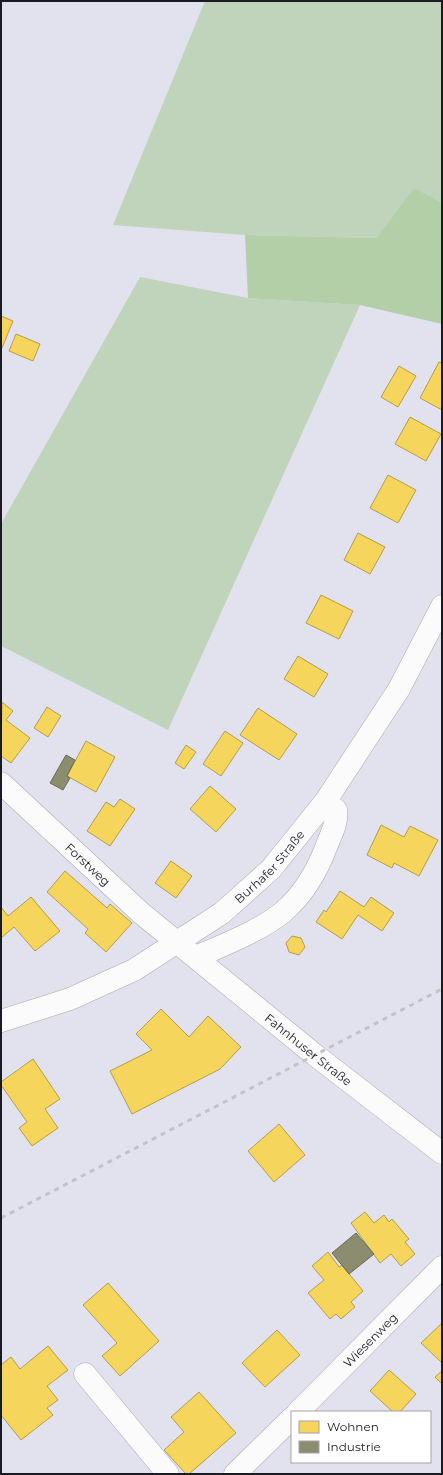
<svg xmlns="http://www.w3.org/2000/svg" width="443" height="1475" viewBox="0 0 443 1475" font-family="Montserrat,sans-serif">
  <rect width="100%" height="100%" fill="#e2e2ee"/>
  <path fill="#c0d3bb" d="M205,1H442V203L414,189L378,238L245,235L113,225Z
    M140,277L248,298L360,305L168,730L1,646V524Z"/>
  <path fill="#b3cfa8" d="M414,188L442,203V324L360,305L248,298L245,235L377,238Z"/>
  <path fill="#f6d55c" stroke="#b49d4b" d="M1,316L13,321L2,348H1Z
    M16,334L40,344L33,361L9,351Z
    M439,362L442,363V410L420,398Z
    M399,366L416,376L398,407L381,397Z
    M410,417L441,434L426,461L395,444Z
    M388,475L416,490L398,523L370,508Z
    M358,533L385,547L370,574L344,560Z
    M321,595L353,611L339,639L306,623Z
    M298,656L328,674L314,697L284,679Z
    M2,702L13,711L6,720L30,738L11,763L1,756Z
    M47,707L61,716L48,737L34,728Z
    M258,708L297,734L279,760L240,735Z
    M225,731L243,743L221,776L203,764Z
    M86,741L115,757L96,792L67,776Z
    M186,745L196,752L184,769L175,763Z
    M210,786L236,809L216,832L190,809Z
    M120,799L135,809L110,846L87,831L106,802L114,807Z
    M381,825L404,837L410,826L438,840L419,876L394,863L392,868L367,855Z
    M171,861L192,876L176,898L155,883Z
    M65,871L107,908L110,904L132,923L106,952L85,933L88,929L47,892Z
    M340,891L364,907L371,897L394,913L382,931L358,915L342,939L316,922L324,910L326,912Z
    M31,897L60,931L35,951L14,927L1,938V907L8,916Z
    M292,936L301,938L305,947L299,955L289,952L286,943Z
    M161,1009L189,1037L208,1016L241,1047L220,1069L132,1114L110,1071L152,1050L136,1034Z
    M33,1059L60,1099L45,1109L58,1128L32,1146L19,1128L27,1122L1,1085V1082Z
    M279,1124L305,1155L274,1182L248,1151Z
    M365,1212L374,1223L384,1215L389,1222L392,1219L409,1239L405,1242L415,1254L401,1266L391,1254L380,1263L351,1223Z
    M328,1252L339,1267L342,1265L363,1291L351,1302L355,1307L341,1319L336,1314L330,1319L308,1293L324,1280L312,1266Z
    M108,1283L159,1341L120,1376L102,1356L117,1343L83,1305Z
    M441,1324L442,1325V1363L421,1343Z
    M277,1330L300,1355L265,1387L242,1363Z
    M48,1346L68,1370L47,1386L58,1400L47,1408L53,1415L21,1440L1,1415V1365L11,1357L20,1369Z
    M389,1370L416,1394L400,1412H393L370,1391Z
    M442,1371V1384L435,1377Z
    M199,1392L236,1433L189,1474H186L164,1450L184,1432L171,1417Z"/>
  <path fill="#8c8c6e" stroke="#6a6a57" d="M66,755L75,760L67,776L70,778L63,790L50,783Z
    M356,1233L374,1254L349,1274L332,1253Z"/>
  <g fill="none" stroke-linecap="round" stroke-linejoin="round">
    <g stroke="#aaaab3" stroke-width="23">
      <g id="minor">
        <path id="s1" d="M1,783L141,913L315,1055L442,1153"/>
        <path d="M196,957C223,945 260,931 283,912C303,895 318,869 327,845C331,834 338,823 336,810L325,802"/>
        <path d="M85,1374L168,1474"/>
        <path id="s2" d="M298,1412L442,1267"/>
        <path d="M235,1474L292,1418"/>
      </g>
    </g>
    <g stroke="#aaaab3" stroke-width="23">
      <g id="major">
        <path id="s3" d="M1,1021L70,999L134,970L222,913L271,869L325,802L399,689L442,606"/>
      </g>
    </g>
    <use href="#minor" stroke="#fbfbfc" stroke-width="22"/>
    <use href="#major" stroke="#fbfbfc" stroke-width="22"/>
    <path stroke="#c3c3c6" stroke-width="3" stroke-dasharray="5 5" stroke-linecap="butt" d="M1,1218L442,989"/>
  </g>
  <g text-anchor="middle" dominant-baseline="central" stroke-width="4" stroke-linejoin="round" paint-order="stroke">
    <g font-size="12" fill="#1a1a22" stroke="#fff">
      <text stroke="none"><textPath href="#s1" startOffset="119">Forstweg</textPath></text>
      <text stroke="none"><textPath href="#s3" startOffset="314">Burhafer Straße</textPath></text>
      <text stroke="none"><textPath href="#s1" startOffset="407">Fahnhuser Straße</textPath></text>
      <text stroke="none"><textPath href="#s2" startOffset="102">Wiesenweg</textPath></text>
    </g>
  </g>
  <rect width="443" height="1475" fill="none" stroke="#1a1a22" stroke-width="4"/>
  <rect x="291" y="1411" width="140" height="52" fill="#ffffff" stroke="#a3a3a7"/>
  <rect x="299" y="1421" width="20" height="12" fill="#f6d55c" stroke="#a3a3a7"/>
  <text x="327" y="1431" font-size="12" fill="#1a1a22">Wohnen</text>
  <rect x="299" y="1441" width="20" height="12" fill="#8c8c6e" stroke="#a3a3a7"/>
  <text x="327" y="1451" font-size="12" fill="#1a1a22">Industrie</text>
</svg>
